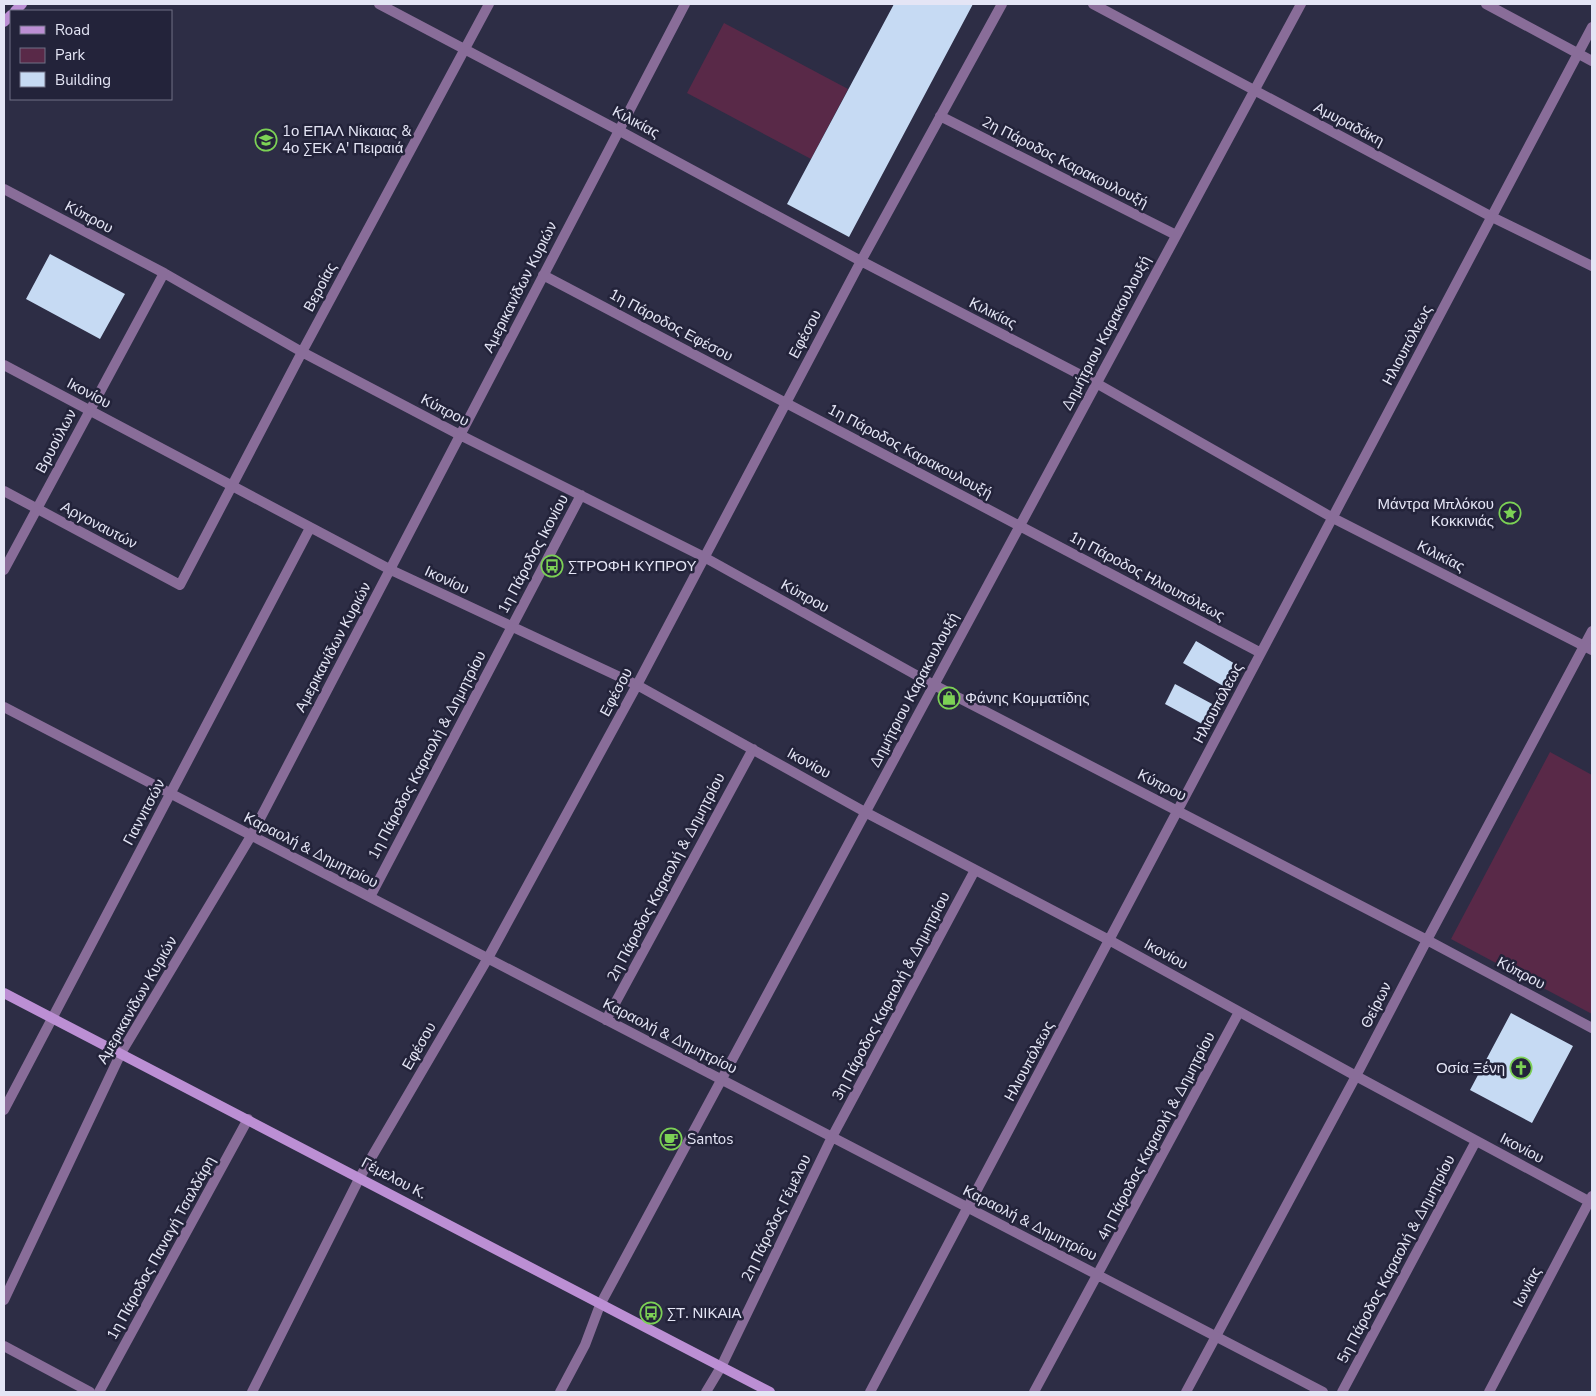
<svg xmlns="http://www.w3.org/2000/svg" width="1596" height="1396" viewBox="0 0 1596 1396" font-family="'Nunito Sans',sans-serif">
  <rect width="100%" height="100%" fill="#2d2d45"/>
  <path fill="#592948" d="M724,23L848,89L811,159L687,93Z
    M1550,752L1592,775V1014L1451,939Z"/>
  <path fill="#c6daf3" d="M894,4H973L849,237L787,204Z
    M50,254L125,294L100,339L26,299Z
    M1196,641L1237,665L1225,687L1183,663Z
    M1175,684L1214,705L1204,725L1165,704Z
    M1511,1013L1573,1046L1532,1123L1470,1090Z"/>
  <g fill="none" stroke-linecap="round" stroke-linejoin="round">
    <path stroke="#896d99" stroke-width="10" d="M99,1392L248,1119
      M706,1392L721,1367
      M1186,1392L1356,1076"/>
    <path stroke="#896d99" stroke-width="10" d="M379,4L618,130L861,261L1096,383L1333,518L1592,650
      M1093,4L1492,217L1592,266
      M1486,4L1592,61
      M940,116L1176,235
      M4,189L164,273L302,352L460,435L704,557L934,685L1427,940L1592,1028
      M543,275L1261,653
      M4,365L391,570L637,685L865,812L1109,940L1356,1076L1592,1203
      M4,491L180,585L302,352L489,4
      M4,570L164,273
      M4,707L1323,1392
      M370,897L581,495
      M606,1020L753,749
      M1356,1076L1427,940L1592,631
      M4,1110L310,528
      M4,1300L121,1053L251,836L685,4
      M4,1346L90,1392
      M721,1367L832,1137L975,870
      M252,1392L360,1177L488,958L637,685L861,261L1002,4
      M560,1392L585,1345L600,1305L1301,4
      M870,1392L1592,27
      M1034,1392L1239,1012
      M1342,1392L1476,1141
      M1489,1392L1592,1196"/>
    <path stroke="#bc8fd4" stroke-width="10" d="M15,11L22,4
      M4,22L11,15
      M4,993C260,1124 514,1260 770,1392"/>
  </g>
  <defs>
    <g id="school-ring" transform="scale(1.125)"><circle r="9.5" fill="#23233a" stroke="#7cd155" stroke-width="1.5"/><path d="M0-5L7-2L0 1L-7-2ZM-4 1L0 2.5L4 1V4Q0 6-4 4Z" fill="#7cd155"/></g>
    <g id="sight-ring" transform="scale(1.125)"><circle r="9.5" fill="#23233a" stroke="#7cd155" stroke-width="1.5"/><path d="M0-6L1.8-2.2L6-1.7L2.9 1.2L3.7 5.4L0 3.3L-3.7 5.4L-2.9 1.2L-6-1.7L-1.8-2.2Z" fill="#7cd155"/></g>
    <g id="bus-ring" transform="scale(1.125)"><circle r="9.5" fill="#23233a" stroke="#7cd155" stroke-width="1.5"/><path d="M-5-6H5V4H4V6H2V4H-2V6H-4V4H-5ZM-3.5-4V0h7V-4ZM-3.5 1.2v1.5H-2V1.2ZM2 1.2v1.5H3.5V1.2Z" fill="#7cd155"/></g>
    <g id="shop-ring" transform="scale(1.125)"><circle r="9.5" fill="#23233a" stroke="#7cd155" stroke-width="1.5"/><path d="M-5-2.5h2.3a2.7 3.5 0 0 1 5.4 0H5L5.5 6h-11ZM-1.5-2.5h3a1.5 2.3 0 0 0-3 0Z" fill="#7cd155"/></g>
    <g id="church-ring" transform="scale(1.125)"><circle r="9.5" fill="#23233a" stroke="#7cd155" stroke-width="1.5"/><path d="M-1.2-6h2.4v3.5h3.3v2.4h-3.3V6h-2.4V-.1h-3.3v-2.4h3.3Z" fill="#7cd155"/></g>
    <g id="cafe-ring" transform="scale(1.125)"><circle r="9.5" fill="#23233a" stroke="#7cd155" stroke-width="1.5"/><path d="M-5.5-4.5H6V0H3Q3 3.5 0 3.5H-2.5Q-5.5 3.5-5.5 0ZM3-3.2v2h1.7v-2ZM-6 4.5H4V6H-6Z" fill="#7cd155"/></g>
  </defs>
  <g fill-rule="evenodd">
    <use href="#school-ring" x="266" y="140"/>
    <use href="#sight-ring" x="1510" y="513"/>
    <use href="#bus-ring" x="552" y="566"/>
    <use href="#shop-ring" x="949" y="698"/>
    <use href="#church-ring" x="1521" y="1068"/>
    <use href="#cafe-ring" x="671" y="1139"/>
    <use href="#bus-ring" x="651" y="1313"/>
  </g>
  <g text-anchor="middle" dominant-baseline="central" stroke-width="5" stroke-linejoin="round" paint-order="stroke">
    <g font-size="15" fill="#e4e5f5" stroke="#23233a">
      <text transform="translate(636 122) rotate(28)">Κιλικίας</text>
      <text transform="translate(1349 124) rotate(28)">Αμυραδάκη</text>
      <text transform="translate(1065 162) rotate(27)">2η Πάροδος Καρακουλουξή</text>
      <text transform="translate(89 217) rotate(28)">Κύπρου</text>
      <text transform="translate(320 287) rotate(-62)">Βεροίας</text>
      <text transform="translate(520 287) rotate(-63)">Αμερικανίδων Κυριών</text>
      <text transform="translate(993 313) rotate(27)">Κιλικίας</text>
      <text transform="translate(671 325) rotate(28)">1η Πάροδος Εφέσου</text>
      <text transform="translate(1106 333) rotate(-62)">Δημήτριου Καρακουλουξή</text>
      <text transform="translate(805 334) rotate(-62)">Εφέσου</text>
      <text transform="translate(1407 345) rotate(-62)">Ηλιουπόλεως</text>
      <text transform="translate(89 393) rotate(28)">Ικονίου</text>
      <text transform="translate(445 410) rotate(28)">Κύπρου</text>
      <text transform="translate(56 441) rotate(-62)">Βρυούλων</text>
      <text transform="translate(910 451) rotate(28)">1η Πάροδος Καρακουλουξή</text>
      <text transform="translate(99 525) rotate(28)">Αργοναυτών</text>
      <text transform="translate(533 554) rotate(-62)">1η Πάροδος Ικονίου</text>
      <text transform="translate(1441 556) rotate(27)">Κιλικίας</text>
      <text transform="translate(1147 576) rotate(28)">1η Πάροδος Ηλιουπόλεως</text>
      <text transform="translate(447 580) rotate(25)">Ικονίου</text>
      <text transform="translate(805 596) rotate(29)">Κύπρου</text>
      <text transform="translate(333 647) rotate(-62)">Αμερικανίδων Κυριών</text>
      <text transform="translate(914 690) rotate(-62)">Δημήτριου Καρακουλουξή</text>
      <text transform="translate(616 692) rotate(-62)">Εφέσου</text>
      <text transform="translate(1218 703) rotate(-62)">Ηλιουπόλεως</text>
      <text transform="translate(427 755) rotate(-62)">1η Πάροδος Καραολή &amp; Δημητρίου</text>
      <text transform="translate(809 763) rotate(29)">Ικονίου</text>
      <text transform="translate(1162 785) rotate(27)">Κύπρου</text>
      <text transform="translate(144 812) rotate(-62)">Γιαννιτσών</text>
      <text transform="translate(311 850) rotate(27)">Καραολή &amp; Δημητρίου</text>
      <text transform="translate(666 877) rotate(-62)">2η Πάροδος Καραολή &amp; Δημητρίου</text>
      <text transform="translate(1166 954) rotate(29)">Ικονίου</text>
      <text transform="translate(1521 973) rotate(28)">Κύπρου</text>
      <text transform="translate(891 996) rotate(-62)">3η Πάροδος Καραολή &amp; Δημητρίου</text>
      <text transform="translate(137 1000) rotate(-60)">Αμερικανίδων Κυριών</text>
      <text transform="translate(1376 1005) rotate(-63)">Θείρων</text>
      <text transform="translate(670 1036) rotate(27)">Καραολή &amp; Δημητρίου</text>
      <text transform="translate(419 1046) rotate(-60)">Εφέσου</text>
      <text transform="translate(1029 1061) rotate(-62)">Ηλιουπόλεως</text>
      <text transform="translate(1156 1136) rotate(-62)">4η Πάροδος Καραολή &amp; Δημητρίου</text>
      <text transform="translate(1522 1148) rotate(28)">Ικονίου</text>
      <text transform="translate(394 1178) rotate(28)">Γέμελου Κ.</text>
      <text transform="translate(776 1218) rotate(-64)">2η Πάροδος Γέμελου</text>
      <text transform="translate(1030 1223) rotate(27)">Καραολή &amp; Δημητρίου</text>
      <text transform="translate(161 1248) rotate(-61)">1η Πάροδος Παναγή Τσαλδάρη</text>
      <text transform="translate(1396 1259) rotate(-62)">5η Πάροδος Καραολή &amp; Δημητρίου</text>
      <text transform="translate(1527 1287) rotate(-62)">Ιωνίας</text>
    </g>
    <g font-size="15" fill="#e4e5f5" stroke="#23233a" text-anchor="start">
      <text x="282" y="131">1ο ΕΠΑΛ Νίκαιας &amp;<tspan x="282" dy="17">4ο ΣΕΚ Α' Πειραιά</tspan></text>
      <text x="1494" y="504" text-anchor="end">Μάντρα Μπλόκου<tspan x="1494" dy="17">Κοκκινιάς</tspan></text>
      <text x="568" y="566">ΣΤΡΟΦΗ ΚΥΠΡΟΥ</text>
      <text x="965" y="698">Φάνης Κομματίδης</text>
      <text x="1505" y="1068" text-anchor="end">Οσία Ξένη</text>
      <text x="687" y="1139">Santos</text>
      <text x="667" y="1313">ΣΤ. ΝΙΚΑΙΑ</text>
    </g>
  </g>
  <rect width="1596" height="1396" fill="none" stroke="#e4e5f5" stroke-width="10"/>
  <rect x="10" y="10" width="162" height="90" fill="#23233a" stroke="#707185"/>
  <rect x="20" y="26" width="25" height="8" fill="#bc8fd4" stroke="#707185"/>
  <text x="55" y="35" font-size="15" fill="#e4e5f5">Road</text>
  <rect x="20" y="48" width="25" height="15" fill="#592948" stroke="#707185"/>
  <text x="55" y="60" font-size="15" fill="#e4e5f5">Park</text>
  <rect x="20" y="72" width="25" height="15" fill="#c6daf3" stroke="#707185"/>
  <text x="55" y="85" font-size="15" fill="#e4e5f5">Building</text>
</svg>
